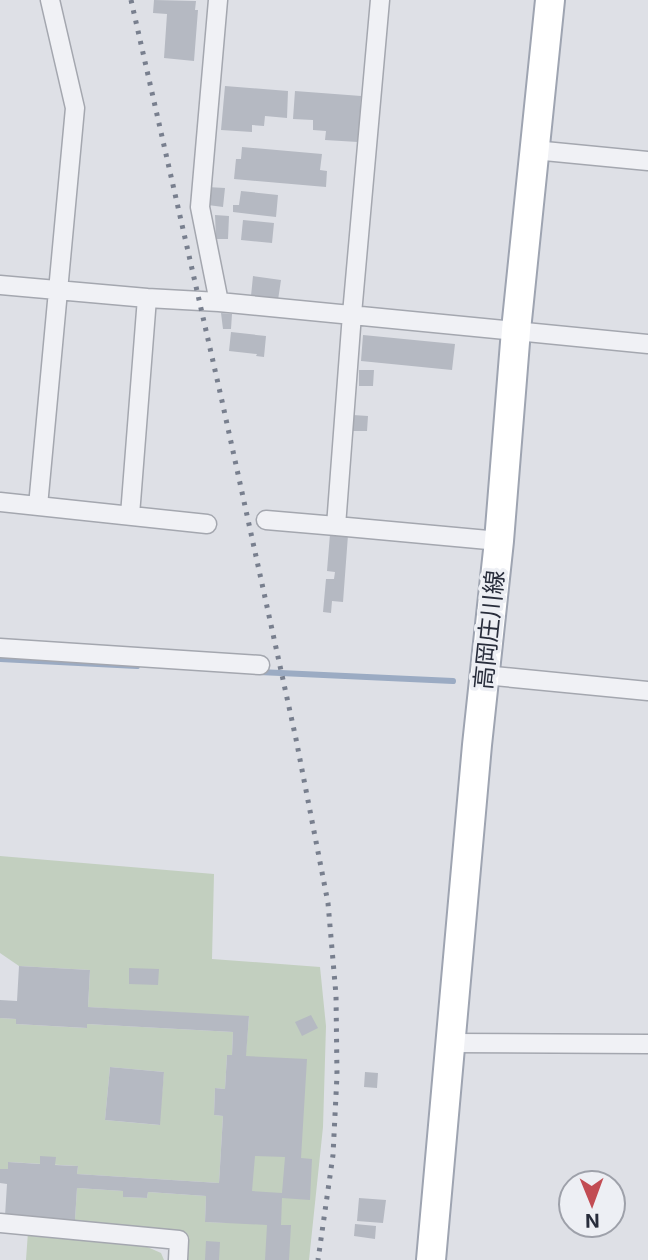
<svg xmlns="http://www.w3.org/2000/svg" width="648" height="1260" viewBox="0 0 648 1260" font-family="Inter,'Noto Sans JP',sans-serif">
  <rect width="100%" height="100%" fill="#dee0e6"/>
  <path fill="#c2cfbf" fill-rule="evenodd" d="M0,856L214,874L212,959L320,967L326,1026L323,1127L309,1260H185L187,1235L75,1220L77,1188L123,1191L124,1197L147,1198L148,1192L206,1196L205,1222L231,1223L249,1017L88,1007L90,970L19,966L0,953Z
    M0,1018L16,1019V1024L86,1028L87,1024L233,1032L232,1055H227L225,1089L215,1088L214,1115L223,1116L219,1183L77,1174L78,1166L8,1162V1169H0ZM110,1067L164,1072L159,1125L105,1120Z
    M28,1232L143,1245L161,1253L164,1260H26Z"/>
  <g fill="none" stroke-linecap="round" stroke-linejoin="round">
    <path stroke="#9babc3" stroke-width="6" d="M0,659L137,666
      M259,672L453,681"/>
  </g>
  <path fill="#b5b9c2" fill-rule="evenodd" d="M154,0L196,1L195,10H198L194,61L164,58L167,14L153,13Z
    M225,86L288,91L287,118L265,116L264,126L252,125V132L221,130Z
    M295,91L361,96L358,142L325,140L326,131L313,130V120L293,119Z
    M242,147L322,154L320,170L327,171L326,187L234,179L236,159H241Z
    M207,187L225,188L223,207L208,205Z
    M241,191L278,195L276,217L233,212V205H239Z
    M215,215L229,216L228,239H216Z
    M243,220L274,223L272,243L241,240Z
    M253,276L281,280L278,300L251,296Z
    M221,313L232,314L231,329H223Z
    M231,332L266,336L264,357L256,356L257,354L229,351Z
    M363,335L455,344L452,370L361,361Z
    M359,370H374L373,386H359Z
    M353,415L368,416L367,431H353Z
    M330,534L348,535L343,602L332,601L331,613L323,612L326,579H334L335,572L327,571Z
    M19,966L90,970L88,1007L249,1016L246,1056L307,1059L301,1158L312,1159L310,1200L282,1198L281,1225H291L289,1260H265L267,1225L205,1222L206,1196L148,1192L147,1198L123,1197V1191L77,1188L75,1220L5,1216L7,1184L0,1183V1169H8V1162L40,1164V1156L56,1157L55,1165L78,1166L77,1174L219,1183L223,1116L214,1115L215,1088L225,1089L227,1055H232L233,1032L87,1024V1028L16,1024V1019L0,1018V1000L17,1001ZM255,1156L285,1157L282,1193L252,1191Z
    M129,968L159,969L158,985L129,984Z
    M311,1015L318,1028L302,1036L295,1022Z
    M110,1067L164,1072L160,1125L105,1120Z
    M365,1072L378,1073L377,1088L364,1087Z
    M359,1198L386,1200L383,1223L357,1221Z
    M355,1224L376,1226L375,1239L354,1236Z
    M206,1241L220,1242L219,1260H205Z"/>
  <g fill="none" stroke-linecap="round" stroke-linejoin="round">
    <g stroke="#a4a7af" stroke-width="21">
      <path id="street" d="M218,0L200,207L219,302
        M380,0L352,314L336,526L499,541
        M534,150L648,161
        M0,285L147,298L130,515
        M147,298L219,302L648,344
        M0,502L207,524
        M38,506L75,108L50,0
        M266,520L336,526
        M0,648L260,665
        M484,675L648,691
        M450,1043L648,1044
        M0,1223L179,1240L178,1260"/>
    </g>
    <g stroke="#9ea4b1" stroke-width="32">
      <path id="primary" d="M431,1260L477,745L499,541L516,330L550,0"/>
    </g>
    <use href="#street" stroke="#f0f1f5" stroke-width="18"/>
    <use href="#primary" stroke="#fff" stroke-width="28"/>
    <path stroke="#787f8e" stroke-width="5" stroke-dasharray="3.5 7" stroke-linecap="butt" d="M131,0L222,401L296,739L328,903L336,995L337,1075L333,1155L318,1260"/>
  </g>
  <g text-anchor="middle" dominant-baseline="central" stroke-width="7" stroke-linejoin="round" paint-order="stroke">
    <g font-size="24" fill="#282d3b" stroke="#edeff4">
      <text transform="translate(489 630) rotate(-84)">高岡庄川線</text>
    </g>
  </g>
  <g transform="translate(592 1204) rotate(179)"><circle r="33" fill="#edeff4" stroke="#9ea1aa" stroke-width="2"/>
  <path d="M0-5L12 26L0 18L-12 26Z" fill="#c24c53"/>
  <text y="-10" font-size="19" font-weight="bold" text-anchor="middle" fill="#282d3b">N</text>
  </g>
</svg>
